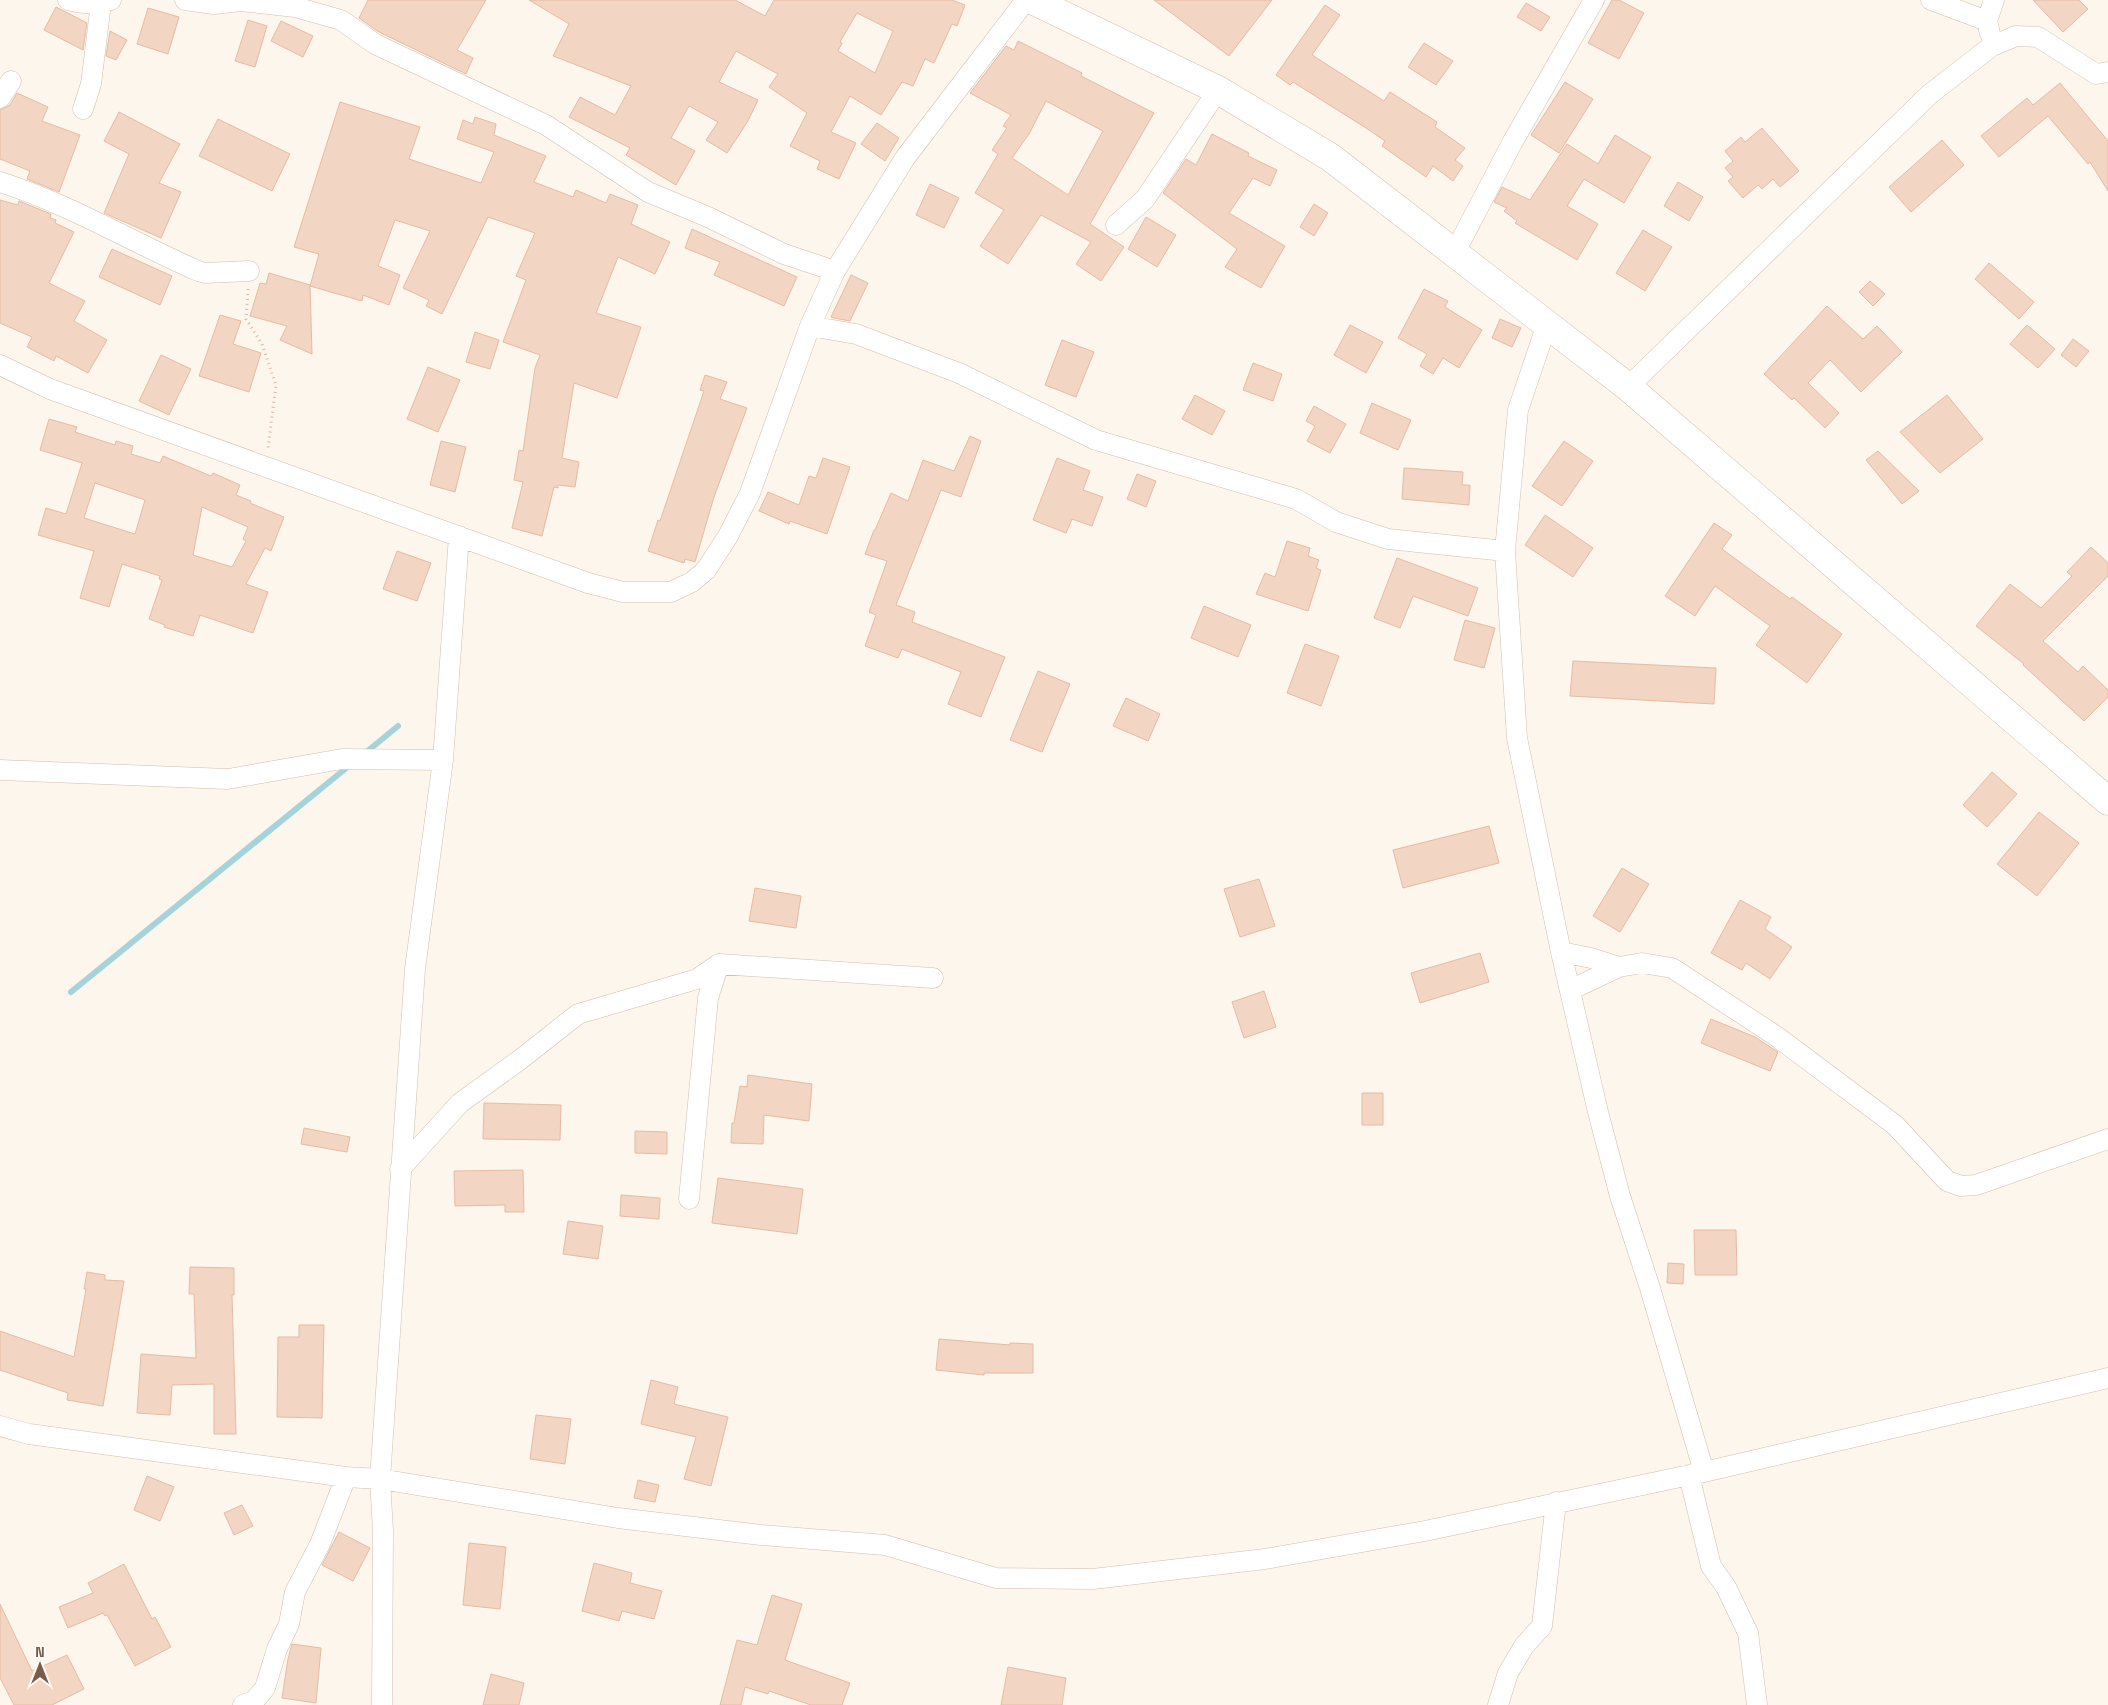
<svg xmlns="http://www.w3.org/2000/svg" width="2108" height="1705" viewBox="0 0 2108 1705" font-family="'Space Grotesk',sans-serif">
  <rect width="100%" height="100%" fill="#fdf6ec"/>
  <g fill="none" stroke-linecap="round" stroke-linejoin="round">
    <path stroke="#a5d3da" stroke-width="6" d="M364,754L398,726
      M71,992L350,765"/>
  </g>
  <path fill="#f3d5c3" stroke="#e6bba3" fill-rule="evenodd" d="M368,0H486L457,50L473,58L466,74L377,31L359,18Z
    M529,0H735L765,16L774,0H952L965,5L957,26L952,24L934,63L925,59L913,86L902,82L881,115L850,96L831,132L856,143L839,179L817,169L820,161L790,146L807,113L769,87L778,74L736,51L719,82L758,100L748,121L727,153L706,140L718,122L689,106L671,138L695,151L676,185L626,155L630,148L569,117L580,97L615,115L631,86L553,56L569,24ZM857,13L893,31L875,73L838,51L842,43L840,42Z
    M1154,0H1272L1229,56Z
    M1612,0H1619L1644,13L1619,59L1588,43Z
    M2033,0H2079L2088,9L2063,32Z
    M1526,3L1550,17L1541,31L1517,17Z
    M1325,5L1340,15L1312,55L1384,101L1390,92L1437,122L1435,127L1465,148L1455,160L1463,166L1453,181L1433,166L1426,177L1382,146L1385,141L1366,128L1293,82L1290,85L1276,75Z
    M56,7L87,23L83,50L44,30Z
    M148,8L179,17L168,54L137,44Z
    M248,20L267,26L255,67L235,61Z
    M281,21L313,36L303,57L271,41Z
    M110,31L127,40L116,60L106,56Z
    M1018,41L1082,73L1081,76L1154,113L1090,224L1124,247L1101,281L1076,264L1091,242L1041,215L1008,264L980,246L1004,210L975,193L998,154L992,150L1007,128L1003,126L1011,115L970,93L1006,46L1014,50ZM1046,101L1103,131L1068,195L1012,158L1029,134Z
    M1424,43L1453,61L1436,85L1408,67Z
    M1565,82L1593,99L1559,153L1531,135Z
    M2060,83L2108,141V191L2090,162L2088,164L2048,116L1999,157L1981,136L2027,98L2033,105Z
    M17,93L48,107L42,121L80,135L59,192L27,179L30,171L0,159V110L10,105Z
    M340,102L420,127L409,159L481,183L494,152L457,139L463,120L473,124L475,117L496,124L494,135L546,156L534,182L573,197L576,190L606,203L610,194L638,205L631,224L670,242L655,274L618,257L596,313L641,327L617,398L574,383L562,458L579,462L575,487L558,485V488L554,487L542,536L512,528L523,482L514,480L519,450L523,451L535,368L540,355L503,342L526,280L516,276L535,233L488,217L442,314L426,306L429,300L403,288L430,231L395,220L378,266L400,275L389,305L363,295L362,301L310,286L319,254L294,247Z
    M119,112L180,144L159,183L181,192L161,238L104,213L129,154L104,141Z
    M218,119L290,154L272,191L199,156Z
    M877,123L899,138L885,161L861,144Z
    M1762,128L1799,171L1780,187L1773,179L1762,189L1758,185L1743,198L1728,181L1733,177L1725,168L1733,161L1725,151L1741,137L1745,142Z
    M1212,134L1249,153L1248,156L1277,170L1270,186L1253,178L1229,213L1285,246L1261,288L1225,267L1237,249L1163,193L1186,159L1196,165Z
    M1615,135L1651,157L1624,203L1584,179L1567,206L1598,224L1577,260L1515,223L1517,221L1504,211L1507,208L1494,202L1502,187L1530,200L1567,144L1598,164Z
    M1942,140L1964,165L1911,212L1889,187Z
    M1678,182L1703,197L1689,221L1664,206Z
    M930,184L959,198L944,228L916,215Z
    M0,200L18,205L19,201L46,212L51,214L50,218L56,220L55,223L74,232L49,283L85,301L74,321L107,340L88,373L56,356L54,361L27,347L32,337L0,323Z
    M1314,204L1328,213L1314,236L1300,227Z
    M1146,217L1176,235L1157,267L1128,249Z
    M692,229L797,277L784,306L714,275L720,262L685,248Z
    M1643,230L1672,247L1645,291L1616,273Z
    M112,249L172,276L160,305L99,277Z
    M1989,263L2034,302L2019,319L1975,279Z
    M269,273L310,285L312,354L280,340L287,326L250,316L260,283L266,284Z
    M851,275L868,283L850,321L834,318L831,317Z
    M1870,281L1885,294L1873,306L1859,292Z
    M1424,289L1448,301L1445,307L1482,330L1459,368L1443,358L1433,374L1420,366L1427,354L1398,338Z
    M1827,306L1863,339L1877,326L1902,352L1861,392L1830,360L1808,383L1839,413L1825,428L1794,398L1792,400L1764,374Z
    M220,315L241,321L233,344L261,353L249,392L199,376Z
    M1500,319L1521,328L1512,347L1492,338Z
    M1350,325L1383,342L1366,373L1334,355Z
    M2027,325L2055,349L2038,368L2010,344Z
    M475,332L499,340L490,369L466,362Z
    M2073,339L2089,351L2076,367L2061,355Z
    M1062,340L1094,352L1076,397L1045,385Z
    M161,355L191,369L169,415L139,401Z
    M1253,363L1282,374L1273,401L1243,390Z
    M428,367L460,380L438,432L407,419Z
    M705,375L727,382L720,399L747,408L714,497L695,562L685,559L684,563L648,551L658,520L660,521L704,391L700,390Z
    M1195,395L1225,411L1212,435L1182,419Z
    M1947,395L1983,439L1940,473L1900,432Z
    M1372,403L1411,420L1398,450L1360,433Z
    M1314,406L1346,424L1330,453L1307,441L1315,426L1306,421Z
    M49,419L77,427L75,432L115,445L116,441L133,446L131,454L160,463L163,456L211,476L213,473L240,485L236,495L251,501L250,503L284,517L271,551L265,548L246,584L268,592L253,633L200,615L193,636L164,627L165,625L149,619L162,580L159,579L160,576L122,564L109,607L80,598L94,551L38,535L46,508L66,514L82,463L40,450ZM95,483L145,500L135,534L84,518ZM202,507L248,527L243,539L246,541L232,567L193,555Z
    M970,436L981,441L961,497L941,490L896,605L915,612L912,622L1005,657L981,717L948,704L961,672L902,649L898,658L865,646L876,615L869,612L887,561L865,554L874,530H875L891,493L908,501L923,460L954,471Z
    M441,441L466,447L455,492L430,485Z
    M1564,441L1593,461L1562,506L1532,486Z
    M1878,451L1919,491L1902,504L1866,460Z
    M823,458L850,467L827,534L790,521L789,524L759,511L768,492L799,505L809,476L816,478Z
    M1057,458L1090,471L1083,490L1103,497L1092,526L1072,519L1066,533L1033,520Z
    M1404,468L1463,472L1462,485H1470L1469,505L1402,499Z
    M1137,474L1156,481L1146,507L1127,499Z
    M1545,515L1593,548L1573,577L1525,545Z
    M1714,523L1732,535L1722,549L1790,599L1792,597L1842,634L1807,683L1756,645L1770,626L1715,586L1695,616L1665,596Z
    M1287,541L1310,548L1308,556L1319,560L1316,568L1321,570L1308,611L1256,594L1265,573L1275,577Z
    M2091,547L2108,563V576L2043,641L2078,672L2083,666L2108,690V697L2084,721L2023,665L2024,664L1976,626L2010,584L2041,608L2072,576L2067,572Z
    M397,551L431,563L417,601L383,589Z
    M1397,558L1478,588L1468,616L1413,596L1400,628L1374,618Z
    M1204,606L1251,625L1238,657L1191,638Z
    M1465,620L1495,628L1484,668L1454,660Z
    M1305,644L1339,656L1321,706L1287,693Z
    M1573,661L1716,668L1714,704L1570,696Z
    M1038,671L1070,684L1042,752L1010,740Z
    M1126,698L1160,714L1148,741L1113,726Z
    M1992,772L2017,794L1987,827L1963,805Z
    M2039,812L2079,843L2037,896L1997,864Z
    M1489,826L1499,863L1403,888L1393,850Z
    M1622,868L1649,884L1620,932L1593,916Z
    M1259,879L1275,926L1240,937L1224,889Z
    M755,888L801,896L796,928L749,921Z
    M1740,900L1771,917L1765,929L1792,947L1770,979L1746,963L1742,970L1711,953Z
    M1480,953L1489,982L1420,1003L1411,973Z
    M1264,991L1276,1027L1244,1038L1232,1002Z
    M1711,1019L1755,1037L1778,1052L1770,1071L1701,1043Z
    M748,1075L812,1084L809,1121L764,1115L763,1144L731,1143L732,1123H734L740,1086L747,1087Z
    M1362,1093H1383V1125H1362Z
    M484,1103L561,1105L560,1140L483,1139Z
    M304,1128L350,1137L347,1152L301,1144Z
    M635,1131L667,1132V1154L635,1153Z
    M523,1170L524,1212H505V1205L455,1206L454,1171Z
    M718,1178L803,1189L797,1234L712,1223Z
    M621,1195L660,1198L659,1219L620,1216Z
    M568,1221L603,1226L598,1259L563,1254Z
    M1694,1230H1736L1737,1275H1695Z
    M1668,1263L1684,1264L1683,1284L1667,1283Z
    M190,1267L234,1268V1295H232L236,1434H214V1384L172,1385L170,1415L137,1413L141,1354L196,1358L194,1294H189Z
    M87,1272L105,1275V1280L124,1281L103,1406L67,1400L68,1393L0,1370V1331L74,1357L86,1289H84Z
    M299,1325H324L322,1418L277,1417L278,1337H299Z
    M939,1339L1010,1345V1343L1033,1344V1373H984V1375L936,1370Z
    M651,1380L678,1387L674,1404L728,1417L711,1486L684,1479L696,1437L641,1424Z
    M536,1415L571,1419L565,1464L530,1459Z
    M147,1476L174,1487L160,1521L134,1510Z
    M638,1480L659,1485L655,1502L634,1498Z
    M242,1505L253,1526L234,1535L224,1513Z
    M339,1532L370,1548L353,1581L322,1565Z
    M469,1543L506,1547L500,1609L463,1605Z
    M594,1563L632,1573L630,1583L662,1591L654,1619L622,1611L619,1621L582,1611Z
    M124,1564L152,1619L155,1617L171,1647L135,1666L107,1615L105,1616L103,1613L68,1628L59,1607L93,1593L88,1583Z
    M772,1595L802,1604L785,1660L850,1683L842,1705H811L769,1691L768,1694L745,1687L741,1705H720L737,1640L757,1645Z
    M0,1604L32,1671L67,1655L84,1689L52,1705H14L0,1678Z
    M292,1644L321,1648L316,1703L282,1698L288,1659Z
    M1008,1667L1066,1678L1062,1705H1001Z
    M491,1674L524,1683L519,1705H483Z"/>
  <g fill="none" stroke-linecap="round" stroke-linejoin="round">
    <g stroke="#d1beb0" stroke-width="21">
      <path id="street" d="M68,0C83,4 96,5 111,0
        M185,0L214,4L241,1L295,7L341,20L375,44L546,125L648,192L708,217L784,254L835,271
        M1931,0L1987,21
        M1990,34L1987,21L1994,0
        M0,98L11,81
        M83,109L91,84L101,3
        M0,182C69,204 132,242 198,271L205,273L249,271
        M1116,225L1145,199L1218,90
        M1455,252L1512,143L1594,0
        M1547,324L1518,410L1505,551L1517,738L1561,952L1598,1112L1620,1196L1650,1288L1704,1472
        M810,326L856,334L959,373L1096,440L1296,499L1336,522L1388,539L1505,551
        M0,365L50,389L588,583L623,592H671L692,582L706,570L728,536L750,493L810,326L835,271L905,158L1026,0
        M1628,387L1930,94L1992,46L2016,36L2038,37L2096,74L2108,72
        M0,770L228,779L342,759L443,760
        M1561,952L1591,958L1619,967
        M1570,990L1619,967L1642,963L1672,968L1776,1036L1895,1125L1947,1181L1961,1186L1976,1185L2108,1139
        M400,1169L460,1103L521,1059L578,1014L697,979L719,964L933,978
        M689,1199L708,998L719,964
        M0,1426L29,1434L346,1477L380,1479L618,1518L761,1535L885,1545L996,1578L1093,1579L1265,1559L1425,1531L1704,1472L2108,1378
        M1689,1475L1711,1566L1726,1587L1748,1633L1757,1705
        M243,1705L254,1701L265,1688L277,1649L289,1624L295,1592L320,1544L346,1477
        M382,1705L383,1531L380,1479L415,969L443,760L459,536
        M1498,1705L1508,1673L1524,1646L1542,1626L1556,1502"/>
    </g>
    <g stroke="#d6c0b0" stroke-width="29">
      <path id="secondary" d="M1032,0L1218,90L1330,157L1628,387L2108,801"/>
    </g>
    <path stroke="#d9b8a5" stroke-width="3" stroke-dasharray="1 4" stroke-linecap="butt" d="M248,289L246,319L262,344L276,385L268,448"/>
    <use href="#street" stroke="#fff" stroke-width="20"/>
    <use href="#secondary" stroke="#fff" stroke-width="28"/>
  </g>
  <g transform="translate(40 1665)" stroke="#fffaf3" stroke-width="4" paint-order="stroke">
  <path d="M0-4L9 19L0 12L-9 19Z" fill="#7a5c4d"/>
  <text y="-8" font-size="14" font-weight="bold" text-anchor="middle" fill="#7a5c4d">N</text>
  </g>
</svg>
